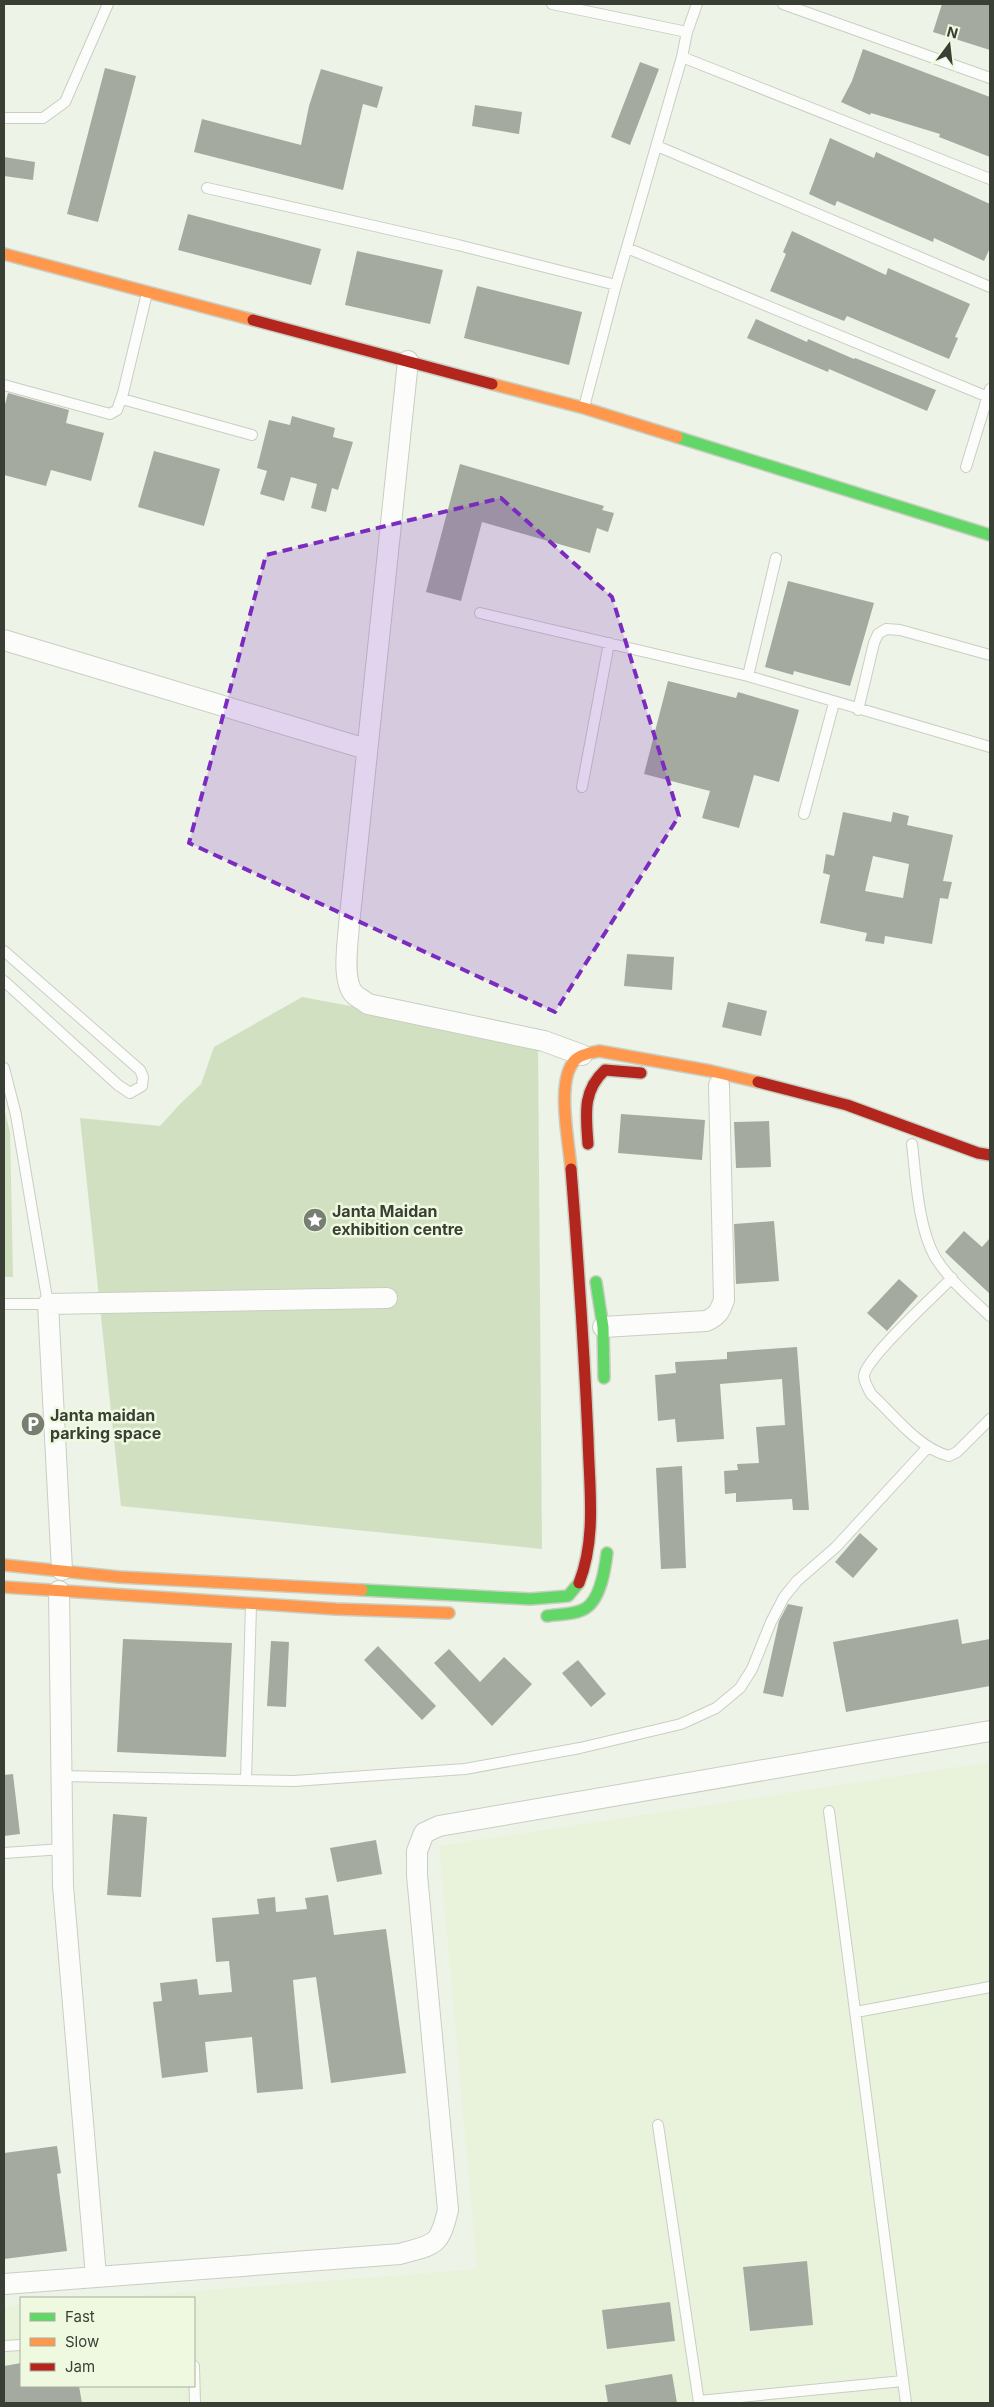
<svg xmlns="http://www.w3.org/2000/svg" width="994" height="2407" viewBox="0 0 994 2407" font-family="Inter,sans-serif">
  <rect width="100%" height="100%" fill="#edf3e6"/>
  <path fill="#e9f3dc" d="M990,1762V2403H4V2307L21,2305V2386H194V2298H108L477,2269L439,1846Z"/>
  <path fill="#d2e0c2" d="M302,997L538,1041L542,1549L121,1506L80,1118L160,1126L180,1104L201,1084L214,1047Z
    M4,1108L10,1132L13,1277H4Z"/>
  <path fill="#a5aaa0" fill-rule="evenodd" d="M942,4H990V50L933,32Z
    M863,49L990,97V157L939,137L940,134L871,113L870,115L841,102L852,81Z
    M640,62L659,69L630,145L611,137Z
    M105,68L136,76L98,222L67,214Z
    M321,69L383,87L377,108L363,104L343,190L194,152L202,119L301,145L309,106Z
    M475,105L522,112L519,134L472,126Z
    M830,138L874,158L876,152L990,204V248L984,261L934,238L933,242L837,201L835,206L809,194Z
    M4,157L35,162L33,180L4,176Z
    M188,214L321,249L311,285L178,250Z
    M792,231L886,275L888,268L970,304L955,337L958,338L949,359L847,316L844,321L770,291L786,254L783,252Z
    M357,251L443,270L430,324L345,305Z
    M477,286L582,312L569,365L464,338Z
    M756,319L807,342L808,339L854,359L855,358L936,390L927,411L829,369L828,372L747,338Z
    M8,393L69,410L66,423L104,433L91,481L51,470L46,486L4,475V408Z
    M292,416L335,428L333,437L353,442L338,490L332,488L326,512L311,508L317,484L291,477L284,501L260,494L267,471L257,468L269,420L290,425Z
    M154,451L220,469L204,526L138,507Z
    M460,464L604,506L602,510L614,513L608,532L597,528L590,553L482,522L461,601L426,592Z
    M788,581L874,603L850,686L794,671L793,675L765,667Z
    M668,681L736,698L738,692L799,710L779,782L754,775L739,828L702,818L710,791L644,774Z
    M843,812L891,822L893,812L909,816L907,825L953,835L943,881L952,882L948,899L940,898L932,944L885,936L884,944L865,941L867,933L820,923L830,875L823,873L826,854L834,856ZM873,856L909,864L903,898L865,891Z
    M627,954L674,957L672,990L624,986Z
    M728,1002L767,1011L761,1036L722,1027Z
    M621,1114L705,1120L702,1160L618,1153Z
    M769,1121L771,1167L736,1168L734,1122Z
    M774,1221L779,1281L736,1284L734,1224Z
    M964,1231L982,1247L990,1238V1294L945,1252Z
    M899,1279L918,1296L887,1331L867,1313Z
    M797,1347L809,1510H793L792,1499L736,1502V1493L725,1494L724,1471L738,1470L737,1464L759,1463L756,1427L785,1425L782,1379L720,1384L724,1439L677,1442L675,1419L658,1421L655,1375L676,1373L675,1362L727,1359V1352Z
    M682,1466L686,1568L661,1569L656,1468Z
    M860,1533L878,1549L853,1578L835,1562Z
    M788,1604L803,1607L783,1697L763,1693L779,1621Z
    M958,1619L962,1644L990,1639V1686L846,1712L833,1642Z
    M123,1639L232,1643L226,1757L117,1752Z
    M271,1641L289,1642L286,1707L267,1706Z
    M378,1646L436,1706L422,1720L364,1660Z
    M449,1649L480,1682L504,1657L532,1684L492,1726L434,1663Z
    M578,1660L606,1694L591,1707L562,1673Z
    M13,1774L20,1834L4,1836V1775Z
    M113,1814L147,1817L141,1897L107,1895Z
    M376,1840L382,1874L337,1882L330,1848Z
    M328,1895L334,1935L386,1929L406,2073L331,2083L316,1977L293,1980L303,2089L257,2093L252,2037L205,2042L208,2072L162,2078L153,2002L162,2001L160,1983L197,1979L199,1995L232,1992L229,1961L216,1962L212,1918L259,1914L257,1899L275,1897L276,1912L307,1909L305,1898Z
    M57,2146L61,2173L57,2174L67,2251L4,2259V2153Z
    M807,2261L813,2325L750,2331L743,2267Z
    M670,2302L675,2341L607,2349L602,2310Z
    M21,2363V2386H79L82,2403H4V2366Z
    M672,2374L677,2403H608L605,2385Z"/>
  <g fill="none" stroke-linecap="round" stroke-linejoin="round">
    <g stroke="#c9cec3" stroke-width="12">
      <path id="lane" d="M552,4L687,32
        M783,4L990,78
        M682,57L990,179
        M4,118H43L65,102L108,4
        M657,146L990,287
        M207,188L458,245L616,285
        M627,248L988,397
        M4,385L110,414L117,410L123,393L147,293
        M122,399L252,435
        M584,407L616,285L682,57L687,32L697,4
        M966,467L990,389
        M480,613L748,676L990,747
        M748,676L776,558
        M858,710L874,643L878,634L886,629L900,630L990,655
        M582,787L609,643
        M804,814L834,703
        M4,951L140,1070L143,1077L142,1086L130,1093L118,1085L4,981
        M4,1068L16,1115L48,1304H4
        M912,1144C916,1178 918,1227 935,1257C949,1280 971,1298 990,1316
        M952,1278C936,1294 865,1359 864,1376C864,1382 868,1388 871,1394C894,1415 918,1448 949,1456L957,1452L990,1419
        M61,1776L294,1781L465,1769L580,1748L681,1724L716,1708L740,1688L752,1669L771,1622L784,1597L797,1581L836,1547L928,1447
        M246,1780L251,1605
        M829,1811L906,2403
        M4,1853L63,1849
        M856,2012L990,1987
        M658,2125L699,2403
        M4,2346L21,2345
        M194,2366L195,2403
        M699,2401L903,2381"/>
    </g>
    <g stroke="#c9cec3" stroke-width="22">
      <path id="street" d="M408,361L349,925C348,943 341,982 355,995C359,998 364,1001 368,1004L544,1041L582,1055
        M4,640L366,749
        M603,1327L706,1321C718,1316 720,1311 724,1300L719,1085
        M62,1570L48,1304L387,1298
        M59,1591L63,1886L96,2276
        M4,2284L400,2254C435,2244 439,2247 448,2210L417,1875V1851L424,1833L439,1826L990,1731"/>
    </g>
    <g stroke="#c9cec3" stroke-width="14">
      <path id="fast" d="M677,437L990,535
        M596,1282L603,1327L604,1378
        M362,1590L530,1599L568,1596L579,1583
        M547,1616C559,1614 576,1615 586,1608C601,1598 605,1569 607,1553"/>
    </g>
    <g stroke="#c9cec3" stroke-width="14">
      <path id="slow" d="M4,254L253,320
        M492,384L584,408L677,437
        M571,1169C569,1142 557,1087 572,1064C577,1055 589,1053 599,1051L711,1071L758,1082
        M4,1565L119,1577L362,1590
        M4,1587L336,1609L449,1613"/>
    </g>
    <g stroke="#c9cec3" stroke-width="14">
      <path id="jam" d="M253,320L492,384
        M758,1082L847,1105L978,1153L990,1155
        M588,1144C586,1115 582,1091 605,1070L641,1073
        M571,1169C578,1258 584,1348 588,1437C589,1486 597,1537 579,1583"/>
    </g>
    <use href="#lane" stroke="#fcfdfb" stroke-width="10"/>
    <use href="#street" stroke="#fcfdfb" stroke-width="20"/>
    <use href="#fast" stroke="#63d668" stroke-width="11"/>
    <use href="#slow" stroke="#ff974d" stroke-width="11"/>
    <use href="#jam" stroke="#b3261e" stroke-width="11"/>
  </g>
  <path fill="#7b2cbf" fill-opacity="0.2" stroke="#7b2cbf" stroke-width="4" stroke-dasharray="10 6" stroke-linejoin="round" d="M501,498L612,597L679,816L555,1012L189,843L266,555Z"/>
  <defs>
    <g id="sight-disc" transform="scale(1.25)"><circle r="9.5" fill="#797e73" stroke="#eef9e0"/><path d="M0-6L1.8-2.2L6-1.7L2.9 1.2L3.7 5.4L0 3.3L-3.7 5.4L-2.9 1.2L-6-1.7L-1.8-2.2Z" fill="#fff"/></g>
    <g id="parking-disc" transform="scale(1.25)"><circle r="9.5" fill="#797e73" stroke="#eef9e0"/><path d="M-3.5-5.5H1a3.5 3.5 0 0 1 0 7H-1V5.5H-3.5ZM-1-3.4V-.6H.8a1.4 1.4 0 0 0 0-2.8Z" fill="#fff"/></g>
  </defs>
  <g fill-rule="evenodd">
    <use href="#sight-disc" x="315" y="1220"/>
    <use href="#parking-disc" x="33" y="1424"/>
  </g>
  <g text-anchor="middle" dominant-baseline="central" stroke-width="5" stroke-linejoin="round" paint-order="stroke">
    <g font-size="16" font-weight="bold" fill="#3a3f35" stroke="#eef9e0" text-anchor="start">
      <text x="332" y="1211">Janta Maidan<tspan x="332" dy="18">exhibition centre</tspan></text>
      <text x="50" y="1415">Janta maidan<tspan x="50" dy="18">parking space</tspan></text>
    </g>
  </g>
  <rect width="994" height="2407" fill="none" stroke="#3a3f35" stroke-width="10"/>
  <rect x="20" y="2297" width="175" height="90" fill="#eef9e0" stroke="#a6af9c"/>
  <rect x="30" y="2313" width="25" height="8" fill="#63d668" stroke="#a6af9c"/>
  <text x="65" y="2322" font-size="15" fill="#3a3f35">Fast</text>
  <rect x="30" y="2338" width="25" height="8" fill="#ff974d" stroke="#a6af9c"/>
  <text x="65" y="2347" font-size="15" fill="#3a3f35">Slow</text>
  <rect x="30" y="2363" width="25" height="8" fill="#b3261e" stroke="#a6af9c"/>
  <text x="65" y="2372" font-size="15" fill="#3a3f35">Jam</text>
  <g transform="translate(949 45) rotate(15)" stroke="#eef9e0" stroke-width="4" paint-order="stroke">
  <path d="M0-4L9 19L0 12L-9 19Z" fill="#3a3f35"/>
  <text y="-8" font-size="14" font-weight="bold" text-anchor="middle" fill="#3a3f35">N</text>
  </g>
</svg>
